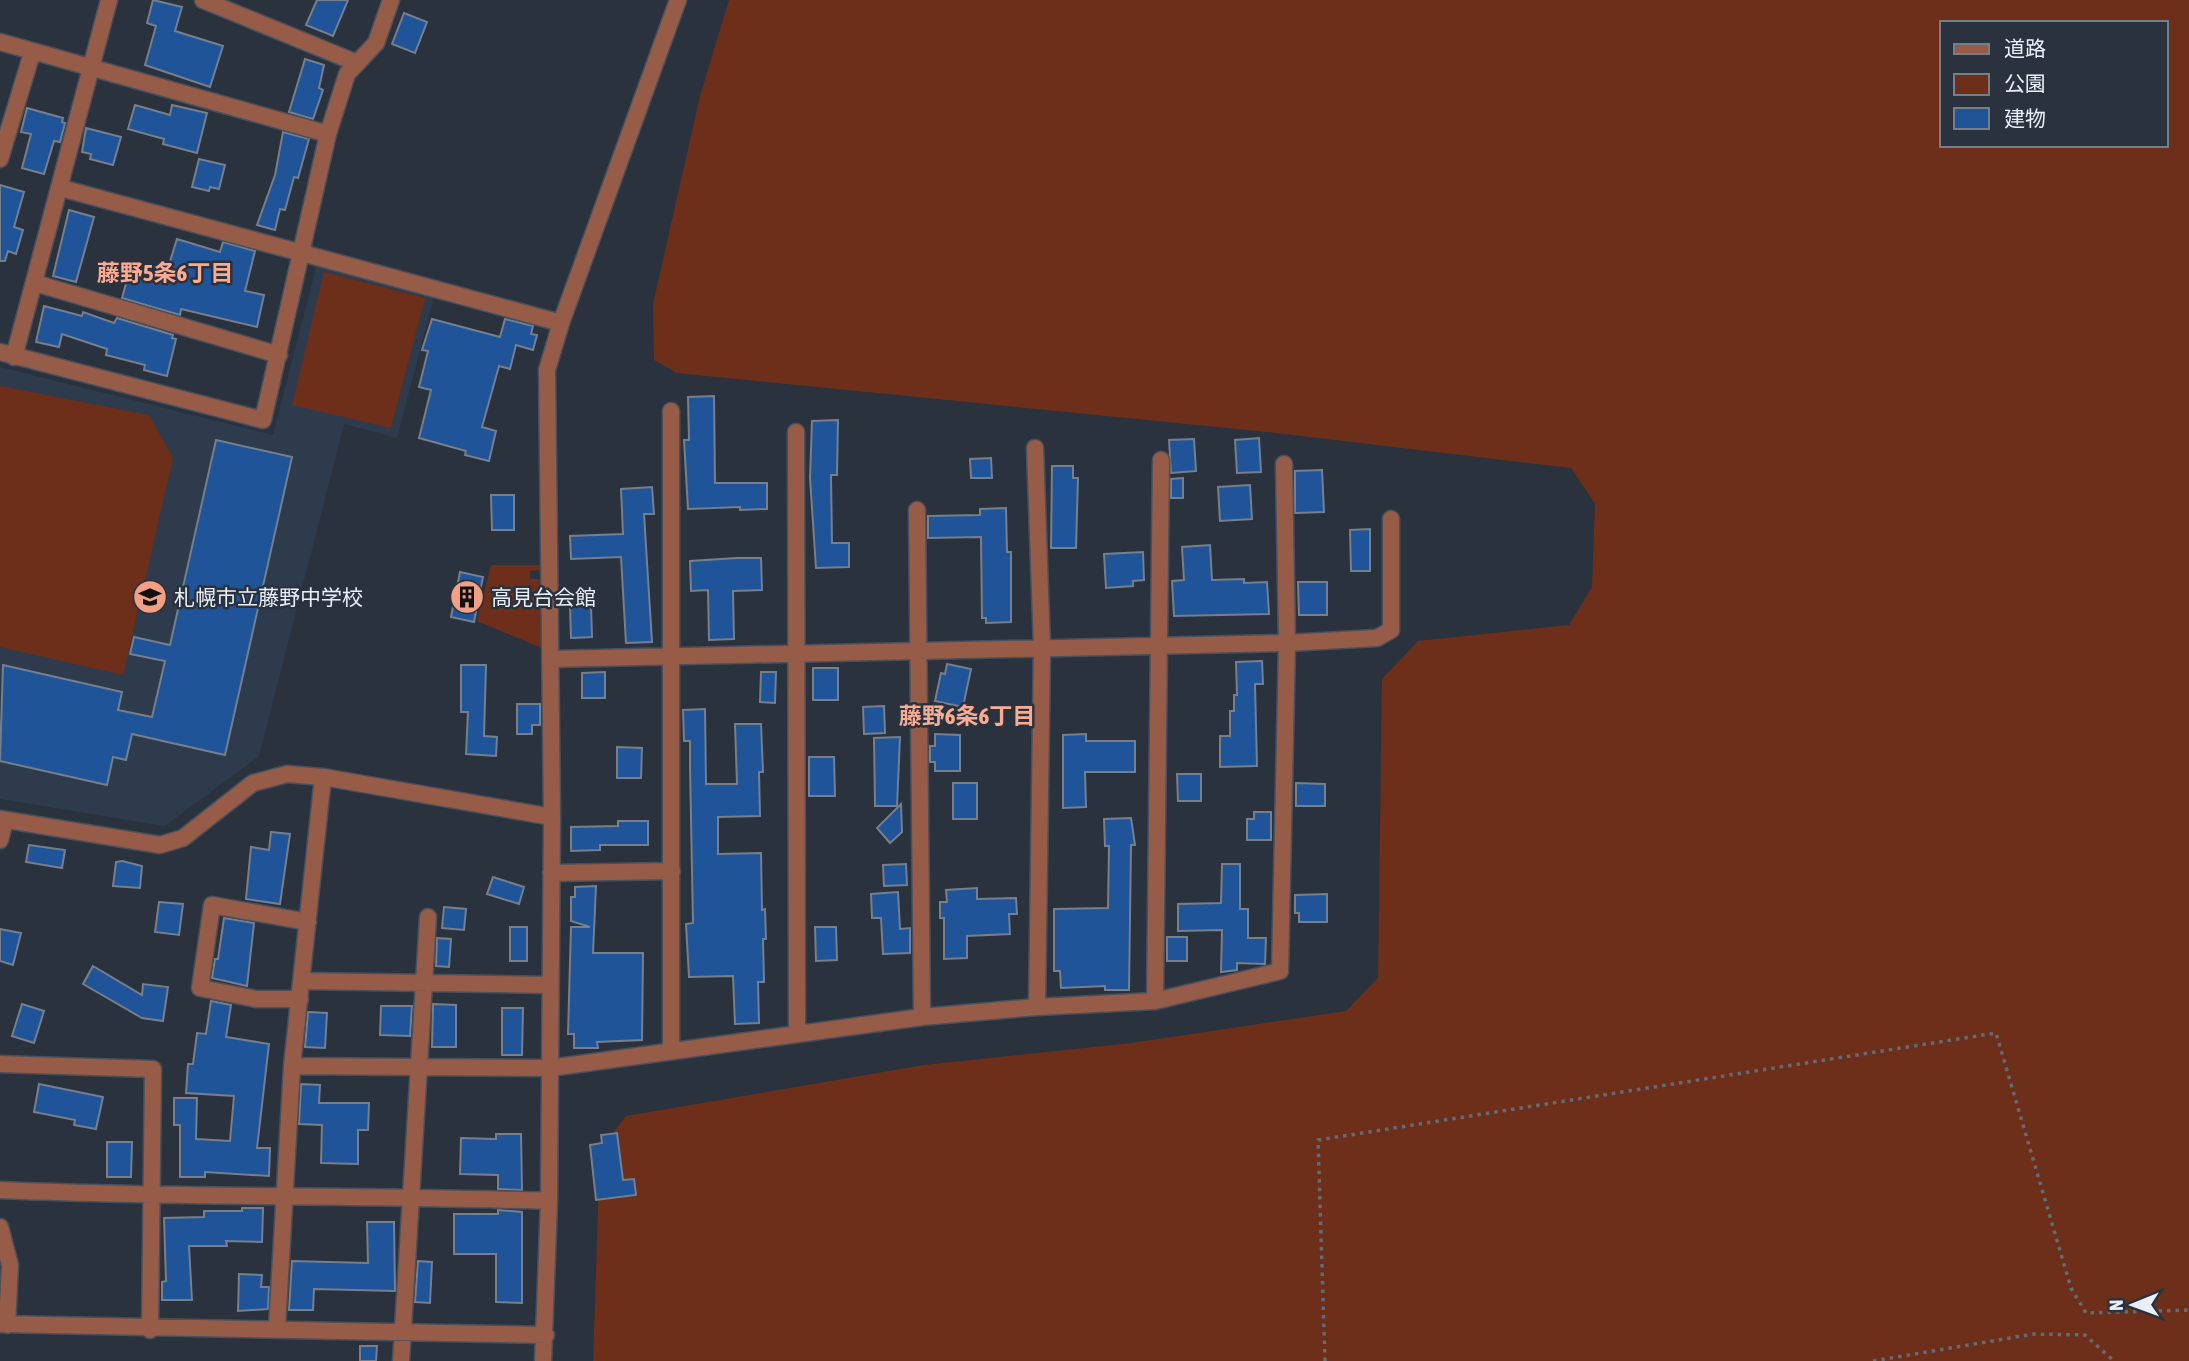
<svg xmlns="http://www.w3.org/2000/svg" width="2189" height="1361" viewBox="0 0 2189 1361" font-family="'Asap Condensed','Noto Sans JP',sans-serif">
  <rect width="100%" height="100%" fill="#2a323e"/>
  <path fill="#2e3b4c" d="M317,264L434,296L397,438L344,424L259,756L165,826L0,799V367L273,435Z"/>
  <path fill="#6d2f19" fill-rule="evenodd" d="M729,0H2189V1361H593L599,1181L608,1140L626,1116L924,1065L1131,1043L1346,1011L1378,978L1382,679L1418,641L1569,625L1592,587L1595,504L1571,468L1267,432L677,373L654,360L653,304L700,96ZM1942,23H2166V145H1942Z
    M324,272L425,298L391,428L292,405Z
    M0,386L149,415L173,458L123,675L0,647Z
    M491,565H540V570L530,571V579H540L542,648L477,621Z"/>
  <path fill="#1f5498" stroke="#757f8d" stroke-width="2" d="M153,0L182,7L175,31L223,46L210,87L145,65L156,26L147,23Z
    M317,0H348L333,36L306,25Z
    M404,13L427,22L415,53L392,44Z
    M305,59L324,65L319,88L323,90L313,119L289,112Z
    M135,105L170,115L172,105L207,113L197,153L163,144L164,139L128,129Z
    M27,108L63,118L62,122L65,123L60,142L54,141L44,174L22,168L31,134L21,132Z
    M86,128L121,137L113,165L90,159L91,154L82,152Z
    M283,132L309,139L298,178L294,177L285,210L280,209L275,230L257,225L275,175Z
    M199,159L225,165L219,189L210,187L209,191L192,187Z
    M0,185L24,192L14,227L23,230L16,254L8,251L5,261H0Z
    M69,210L94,217L76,282L53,276Z
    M177,239L220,252L223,242L255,251L245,291L264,295L257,327L181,309L180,315L122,298L132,262L167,271Z
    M44,306L82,316L83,312L114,323L117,318L173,335L172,338L176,339L167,376L144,370L145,365L106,355L107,349L62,334L59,347L36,342Z
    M432,319L500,337L505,319L533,326L531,334L537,335L533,350L516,345L510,369L499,366L482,427L496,431L489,461L465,455L466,451L419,438L431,390L419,387L428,351L422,350Z
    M714,396L715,483H767V509L740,510V507L688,509L684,440H689L688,397Z
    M838,420L837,475H831L832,543H849V567L816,568L810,478L812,421Z
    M1259,438L1261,472L1237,473L1235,440Z
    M1194,439L1196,471L1171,473L1169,440Z
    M216,440L292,457L225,755L132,734L126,760L113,757L107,785L0,761L3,665L122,692L118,710L152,717L165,661L130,654L134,637L170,645Z
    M991,458L992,478H971L970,459Z
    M1052,466H1073V478H1078L1076,548H1051Z
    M1322,470L1324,512L1295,513V471Z
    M1183,478V498H1171V479Z
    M1250,485L1252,519L1220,521L1218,487Z
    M652,487L654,514H644L652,642L626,643L621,557L571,559L570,536L623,534L621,489Z
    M491,495H514V530H492Z
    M1006,508L1007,552H1011V622L986,623V618H982L981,537L928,538V516L980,515V509Z
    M1370,529V571H1351L1350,530Z
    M1210,545L1212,580L1244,579V583L1267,582L1269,614L1174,616L1172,581L1184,580L1182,547Z
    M1143,552L1144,580L1133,581V586L1106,588L1104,554Z
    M737,558H761L762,590L733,591L734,639L709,640L708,590L691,591L690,561Z
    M460,572L483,577L474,622L451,617Z
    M1298,582H1327V615H1299Z
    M570,606H591L592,637L571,638Z
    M1262,661L1263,684H1255L1257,766L1220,767V736H1230V711H1234V695H1237L1236,662Z
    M947,664L971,669L963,707L935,701L941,673L945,674Z
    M461,665H486L484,736L497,737L496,756L466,754L468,712H461Z
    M813,668H838V700H813Z
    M605,672V698H582V673Z
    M761,672H776L775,703L760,702Z
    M517,704H540V725H532V734H517Z
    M884,706L885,733L864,734L863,707Z
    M705,709L706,784H737L735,724H761L763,772H759L760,816L718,817V854L761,853L762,910L765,909L766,939H763L764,982H758L759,1023L735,1024L733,976L689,977L686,924L693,923L690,767V741H684L683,710Z
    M935,734L960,735V771H935V762H930V746H935Z
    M1086,734V741H1135V772H1085L1086,807L1063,808V735Z
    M900,737L897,806H875L874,738Z
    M617,747L642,748L641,778H617Z
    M809,757H834L835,796H809Z
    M1177,774H1201V801H1178Z
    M953,783H977V819H953Z
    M1296,783L1325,784V806H1296Z
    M901,804L902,832L890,843L877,828Z
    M1254,812H1271V840H1247V819H1254Z
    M1131,818L1135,845H1131L1129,990H1105V986L1061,988L1060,971H1054V909L1108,908L1109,846H1105L1104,819Z
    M618,821H648V845H600V850L571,851V827L618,826Z
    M271,832L290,834L280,904L246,899L251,847L269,850Z
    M29,845L65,850L62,868L26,862Z
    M122,861L142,866L140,888L113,886L116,862Z
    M906,864L907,885L884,886L883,865Z
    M1222,864H1240V909H1248V938H1266L1265,964L1237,963V970L1221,972L1222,930L1178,931V904L1221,903Z
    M493,877L524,887L519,904L487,894Z
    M596,886L593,953H643L642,1040L597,1042L598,1048H574V1034H568L571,927H590L571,921V897H575V887Z
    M977,888V899L1016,898L1017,914H1009L1010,934L967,936V958L944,959V918H940V902H947L946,890Z
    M898,892L900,929L910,928V953L883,954L881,918H872L871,894Z
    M1327,894V922H1299V913H1295V895Z
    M159,902L183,904L179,935L155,932Z
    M444,907L466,909L464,930L442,928Z
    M224,918L254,923L247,986L212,978L215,959H218Z
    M510,927H527V961H510Z
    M815,927H836L837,960L816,961Z
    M0,929L21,933L13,965L0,961Z
    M1167,937H1187V961H1167Z
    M437,938L451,939L449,967L436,966Z
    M93,966L142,995L143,984L168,987L163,1021L142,1018L83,984Z
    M211,1001L231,1005L226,1037L269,1044L257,1148H270L269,1176L205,1172V1177H180V1125H174V1098H197L196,1139L230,1141L234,1096L186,1093L188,1064H193L197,1033L206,1034Z
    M22,1004L44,1011L34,1043L12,1036Z
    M433,1004L456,1005V1047H432Z
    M381,1006H412L410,1036L380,1035Z
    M502,1008H523L522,1055H502Z
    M308,1012L327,1013L325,1048L305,1047Z
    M39,1084L103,1097L96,1129L74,1125L75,1120L34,1112Z
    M301,1084L320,1085L319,1103H369L368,1130H358V1164L321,1163L322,1125L299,1124Z
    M617,1133L623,1180L634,1179L636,1195L596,1200L590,1145L602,1143L601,1135Z
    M496,1134H521L522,1190L498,1189V1175L460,1174L461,1138L496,1139Z
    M107,1142H132L131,1177H107Z
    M242,1208H263L262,1242L226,1241L227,1246H189L192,1300H162V1282L166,1281L164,1218L204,1217V1211H242Z
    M498,1210L522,1212V1303L496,1302V1254H454V1214H498Z
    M367,1222H394L395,1291L314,1289L313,1310H289L292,1261L368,1263Z
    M418,1261L432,1262L430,1303L415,1302Z
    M239,1274L262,1275L261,1287H269L268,1309L238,1311Z
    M360,1346H377L376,1361H360Z"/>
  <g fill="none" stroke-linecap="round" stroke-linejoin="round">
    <g stroke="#49505c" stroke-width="19">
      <path id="street" d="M203,0L357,63
        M0,42L328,134
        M0,159L32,53
        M61,188L561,323
        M35,283L279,355
        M0,352L263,420L328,134L347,74L376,43L391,0
        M14,357L109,0
        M671,411V1050
        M796,432L797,1034
        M1035,448L1042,647L1037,1007
        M1284,464L1287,643L1377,638L1391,630V519
        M917,510L922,1017
        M552,817L547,370L561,323L678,0
        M0,819L160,845L183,838L253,783L287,774L323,777L552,817L549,1201L543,1361
        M0,840L5,820
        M551,873L672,871
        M302,981L549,985
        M300,999H256L200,988L212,905L308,922
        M1155,1001L1161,460
        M0,1064L153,1069L150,1330
        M292,1066L550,1068L922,1017L1037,1007L1155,1001L1280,971L1287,643L551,659
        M0,1190C183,1198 366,1195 549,1201
        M0,1227L10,1265L7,1325
        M0,1324C182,1329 364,1331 546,1335
        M277,1328L292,1066L323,777
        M401,1361L428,917"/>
    </g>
    <path stroke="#646b76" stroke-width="3.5" stroke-dasharray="3.5 5" stroke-linecap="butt" d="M1325,1361L1318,1140L1996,1033L2071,1288L2086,1313L2189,1310
      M1873,1361L2034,1334L2085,1335L2114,1361"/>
    <use href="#street" stroke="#975c48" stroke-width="16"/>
  </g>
  <defs>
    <g id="school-disc" transform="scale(1.75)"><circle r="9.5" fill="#f39f83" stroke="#2a323e"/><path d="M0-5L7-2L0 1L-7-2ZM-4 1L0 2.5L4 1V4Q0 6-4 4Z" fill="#111"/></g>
    <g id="building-disc" transform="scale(1.75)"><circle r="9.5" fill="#f39f83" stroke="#2a323e"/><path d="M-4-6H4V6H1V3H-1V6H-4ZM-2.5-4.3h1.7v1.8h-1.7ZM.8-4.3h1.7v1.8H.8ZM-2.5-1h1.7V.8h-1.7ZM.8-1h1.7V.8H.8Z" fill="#111"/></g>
  </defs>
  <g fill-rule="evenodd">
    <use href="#school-disc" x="150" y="597"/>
    <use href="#building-disc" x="467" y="597"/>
  </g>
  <g text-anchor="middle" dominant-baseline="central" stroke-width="5" stroke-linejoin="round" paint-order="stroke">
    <g font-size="21" fill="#e9eff7" stroke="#2a323e" text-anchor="start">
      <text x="174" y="597">札幌市立藤野中学校</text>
      <text x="491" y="597">高見台会館</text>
    </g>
    <g font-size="23" font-weight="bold" fill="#faab91" stroke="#2a323e">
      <text x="165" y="273">藤野5条6丁目</text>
      <text x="967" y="716">藤野6条6丁目</text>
    </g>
  </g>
  <rect x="1940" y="21" width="228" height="126" fill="#2a323e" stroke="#767e88" stroke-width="2"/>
  <rect x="1954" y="44" width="35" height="10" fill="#975c48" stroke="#767e88" stroke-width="2"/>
  <text x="2004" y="56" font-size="21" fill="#e9eff7">道路</text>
  <rect x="1954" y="74" width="35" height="21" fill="#6d2f19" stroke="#767e88" stroke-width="2"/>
  <text x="2004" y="91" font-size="21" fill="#e9eff7">公園</text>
  <rect x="1954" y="108" width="35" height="21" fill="#1f5498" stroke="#767e88" stroke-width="2"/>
  <text x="2004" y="126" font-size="21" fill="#e9eff7">建物</text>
  <g transform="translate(2133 1305) rotate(269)" stroke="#2a323e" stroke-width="5" paint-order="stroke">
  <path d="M0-5L12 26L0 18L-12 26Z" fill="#e9eff7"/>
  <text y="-10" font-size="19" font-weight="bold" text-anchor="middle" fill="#e9eff7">N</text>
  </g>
</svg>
